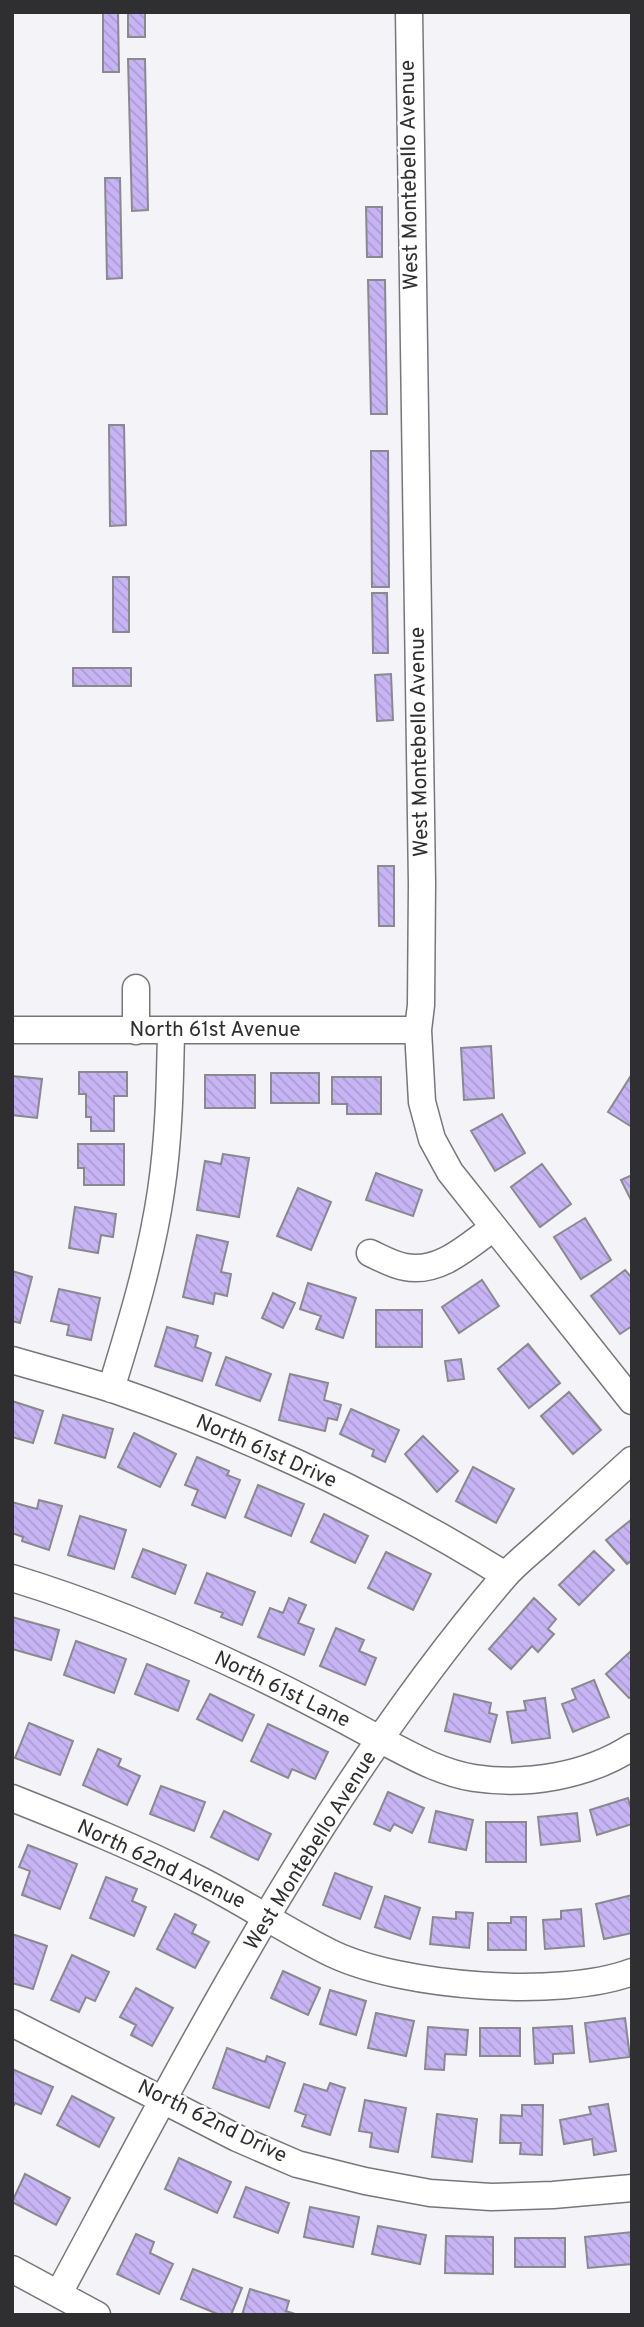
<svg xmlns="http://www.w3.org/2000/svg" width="644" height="2327" viewBox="0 0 644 2327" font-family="Overpass,sans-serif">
  <defs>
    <pattern id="building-back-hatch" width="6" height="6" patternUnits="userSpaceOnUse" patternTransform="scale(1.75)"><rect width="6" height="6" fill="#c7b4f5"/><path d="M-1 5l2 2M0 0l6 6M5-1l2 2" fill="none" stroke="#ab9bd2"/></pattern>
  </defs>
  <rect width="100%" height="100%" fill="#f4f3f8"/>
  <path fill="url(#building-back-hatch)" stroke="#8a898d" stroke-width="2" d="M103,12H118L119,72H103Z
    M128,12H145V37H128Z
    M128,59H145L148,210L132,211Z
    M105,178H120L122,278L107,279Z
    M366,207H382V257H367Z
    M368,280H385L387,414H371Z
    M109,425H124L126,525L110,526Z
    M371,451H388L389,587H372Z
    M113,577H129V632H113Z
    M372,593H387L388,653H373Z
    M73,668H131V686H73Z
    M391,674L393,720L377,721L375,675Z
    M378,866H394V926H379Z
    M491,1046L494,1098L464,1100L461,1048Z
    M79,1072H127V1096H114V1131H91V1117H86V1094H79Z
    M271,1073H319V1103H271Z
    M632,1074V1127L608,1112Z
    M205,1075H255V1108H205Z
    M12,1076L42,1079L37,1118L12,1115Z
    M332,1077H381V1114H347V1104H332Z
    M502,1114L525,1153L495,1171L471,1131Z
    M78,1144H124V1185H84V1168H78Z
    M223,1154L249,1158L239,1217L197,1210L205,1161L221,1164Z
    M542,1164L571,1204L540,1227L511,1187Z
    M376,1173L422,1190L413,1216L366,1200Z
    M632,1175V1202L621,1180Z
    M298,1188L331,1202L311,1250L277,1236Z
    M75,1207L116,1214L113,1237L101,1235L98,1253L69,1248Z
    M585,1218L611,1260L581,1279L554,1237Z
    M197,1235L228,1242L221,1272L231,1274L227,1296L215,1293L213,1304L183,1297Z
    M625,1270L632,1278V1326L620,1334L591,1296Z
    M12,1271L32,1277L20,1323L12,1321Z
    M482,1280L499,1306L459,1333L442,1307Z
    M308,1283L356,1298L343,1338L316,1329L321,1316L300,1309Z
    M59,1289L100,1298L91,1340L67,1335L69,1325L51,1321Z
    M273,1293L295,1303L283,1328L262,1318Z
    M376,1310H422V1347H376Z
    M167,1327L198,1336L195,1347L211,1353L202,1381L155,1366Z
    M528,1344L560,1383L529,1408L498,1369Z
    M226,1357L271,1374L260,1401L216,1385Z
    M461,1359L464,1379L448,1381L445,1361Z
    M290,1374L328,1383L324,1400L341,1405L337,1420L328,1418L325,1431L279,1420Z
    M569,1392L601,1430L573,1454L541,1416Z
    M12,1401L43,1411L33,1443L12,1437Z
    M351,1409L399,1430L385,1462L372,1456L374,1450L340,1434Z
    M63,1415L113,1429L105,1458L55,1443Z
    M134,1433L176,1454L160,1487L118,1467Z
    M423,1436L458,1471L437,1492L405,1454Z
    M197,1457L229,1471L227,1475L240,1480L225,1518L192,1505L198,1490L185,1485Z
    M473,1467L514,1489L496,1523L456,1501Z
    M258,1485L304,1504L291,1536L245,1517Z
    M39,1500L62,1506L49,1550L22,1541L23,1537L12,1533V1502L37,1509Z
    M324,1514L368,1536L355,1563L311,1542Z
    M80,1516L126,1530L114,1569L68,1555Z
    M632,1519V1560L627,1564L606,1540Z
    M143,1549L186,1565L175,1594L132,1577Z
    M594,1551L614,1570L579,1605L559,1585Z
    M386,1552L431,1574L413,1610L368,1588Z
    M207,1573L255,1592L242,1625L221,1617L223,1613L195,1603Z
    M289,1598L306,1605L298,1623L314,1629L304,1655L258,1637L270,1608L283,1613Z
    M534,1598L556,1619L548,1629L554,1634L538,1652L532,1646L511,1669L489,1649Z
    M12,1617L59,1630L51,1660L12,1649Z
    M336,1628L364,1640L359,1651L376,1658L365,1685L320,1666Z
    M76,1641L126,1659L114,1693L64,1675Z
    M632,1650V1696L629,1698L606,1674Z
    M147,1664L189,1681L178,1711L135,1694Z
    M594,1680L609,1717L573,1732L562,1704L576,1699L572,1689Z
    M210,1694L254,1715L242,1741L197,1719Z
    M454,1694L491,1703L489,1713L497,1715L490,1742L445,1731Z
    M545,1698L550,1738L512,1743L507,1712L526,1710L524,1701Z
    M29,1723L73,1741L60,1775L15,1758Z
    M268,1724L328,1752L315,1779L292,1769L288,1778L251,1761Z
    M98,1749L121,1759L118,1766L140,1776L127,1805L83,1785Z
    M161,1786L205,1802L194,1831L150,1814Z
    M388,1792L424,1808L412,1833L394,1824L390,1831L374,1824Z
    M628,1798L632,1812V1824L597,1835L590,1810Z
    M224,1811L271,1834L258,1860L211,1837Z
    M436,1811L473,1820L466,1850L429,1842Z
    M577,1813L580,1841L541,1845L538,1817Z
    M486,1822H526V1862H486Z
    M28,1845L77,1864L60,1909L22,1895L30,1871L19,1867Z
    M335,1873L372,1887L360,1919L323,1905Z
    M106,1877L137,1889L132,1901L146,1907L134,1936L90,1918Z
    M632,1895V1933L604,1939L596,1904Z
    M385,1896L420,1908L410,1939L375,1927Z
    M581,1909L584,1946L545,1949L543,1920L561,1919V1911Z
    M456,1912L473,1913L469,1948L430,1944L433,1917L456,1919Z
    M175,1914L196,1925L192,1933L209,1942L195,1968L157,1949Z
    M511,1917H526V1950H488V1923H511Z
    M12,1934L47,1946L33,1989L12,1983Z
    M72,1955L109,1972L95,2001L86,1997L79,2012L51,2000Z
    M283,1971L320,1988L308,2015L271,1998Z
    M136,1988L173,2008L152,2046L131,2035L136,2025L120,2017Z
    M330,1990L366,2001L356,2035L320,2024Z
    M376,2013L414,2021L406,2056L368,2048Z
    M625,2018L630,2057L590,2062L585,2023Z
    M572,2026L574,2053L553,2054V2063L535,2064L533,2028Z
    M428,2027L468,2030L466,2055L445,2054L444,2070L425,2069Z
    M480,2028H520V2056H480Z
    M227,2048L265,2062L267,2056L285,2063L269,2108L213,2088Z
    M12,2069L53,2087L41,2114L15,2103L12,2109Z
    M330,2083L345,2088L330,2135L302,2126L306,2115L295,2111L304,2084L327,2091Z
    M72,2096L114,2118L99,2147L57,2125Z
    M365,2100L406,2108L398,2152L370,2147L372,2133L359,2131Z
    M608,2104L616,2151L594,2155L592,2139L564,2144L560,2120L591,2114L589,2107Z
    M522,2105H543L542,2155L520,2154L521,2143H500L501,2115L522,2116Z
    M437,2114L477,2119L472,2162L432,2157Z
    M179,2158L231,2182L217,2213L165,2189Z
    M25,2174L70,2198L56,2225L12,2202Z
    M246,2187L289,2203L278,2233L234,2217Z
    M310,2207L359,2217L353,2247L304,2237Z
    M378,2226L426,2235L420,2264L372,2254Z
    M632,2232V2264L588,2268L585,2237Z
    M136,2234L154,2242L150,2253L173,2264L159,2294L117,2274Z
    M446,2236L493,2237V2274L445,2273Z
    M515,2238H565V2267H515Z
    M193,2269L242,2288L231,2315H220L181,2299Z
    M250,2289L289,2301L286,2311L298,2315H242Z"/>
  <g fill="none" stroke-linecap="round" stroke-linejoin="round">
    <g stroke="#77767a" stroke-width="29">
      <path id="minor" d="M409,12L422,884L421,1005L418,1030L422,1102L432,1139L450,1172L632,1401
        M136,988V1031
        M12,1030H418
        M370,1253C381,1258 393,1265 405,1267C439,1274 468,1246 493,1228
        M12,1360C46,1370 81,1379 115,1390C251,1437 383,1499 505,1575
        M111,1389C131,1324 151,1259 161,1191C169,1138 170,1084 171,1031
        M12,1578C97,1604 179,1638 258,1676C300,1696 341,1718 381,1740C410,1755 441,1773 474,1778C527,1786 587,1776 632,1747
        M12,1798C75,1823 137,1848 198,1879C244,1902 287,1932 333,1954C403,1987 560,1999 632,1972
        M12,2023L237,2138L297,2164L365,2181L430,2193L491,2197L553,2195L632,2188
        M12,2269L97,2315
        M59,2293C191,2048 322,1790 504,1577C516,1563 532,1551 546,1538C575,1512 603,1486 632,1460"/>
    </g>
    <use href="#minor" stroke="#fff" stroke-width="26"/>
  </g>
  <g text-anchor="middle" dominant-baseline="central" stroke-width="5" stroke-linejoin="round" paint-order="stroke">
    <g font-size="21" fill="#2f2f31" stroke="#fff">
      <text transform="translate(410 175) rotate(-91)">West Montebello Avenue</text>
      <text transform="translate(420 742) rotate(-91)">West Montebello Avenue</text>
      <text x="215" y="1030">North 61st Avenue</text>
      <text transform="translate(266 1452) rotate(24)">North 61st Drive</text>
      <text transform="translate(282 1690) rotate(26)">North 61st Lane</text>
      <text transform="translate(311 1851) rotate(-58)">West Montebello Avenue</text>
      <text transform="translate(161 1865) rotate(25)">North 62nd Avenue</text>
      <text transform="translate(212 2122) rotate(26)">North 62nd Drive</text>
    </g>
  </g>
  <rect width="644" height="2327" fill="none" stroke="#2f2f31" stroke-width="28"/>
</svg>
